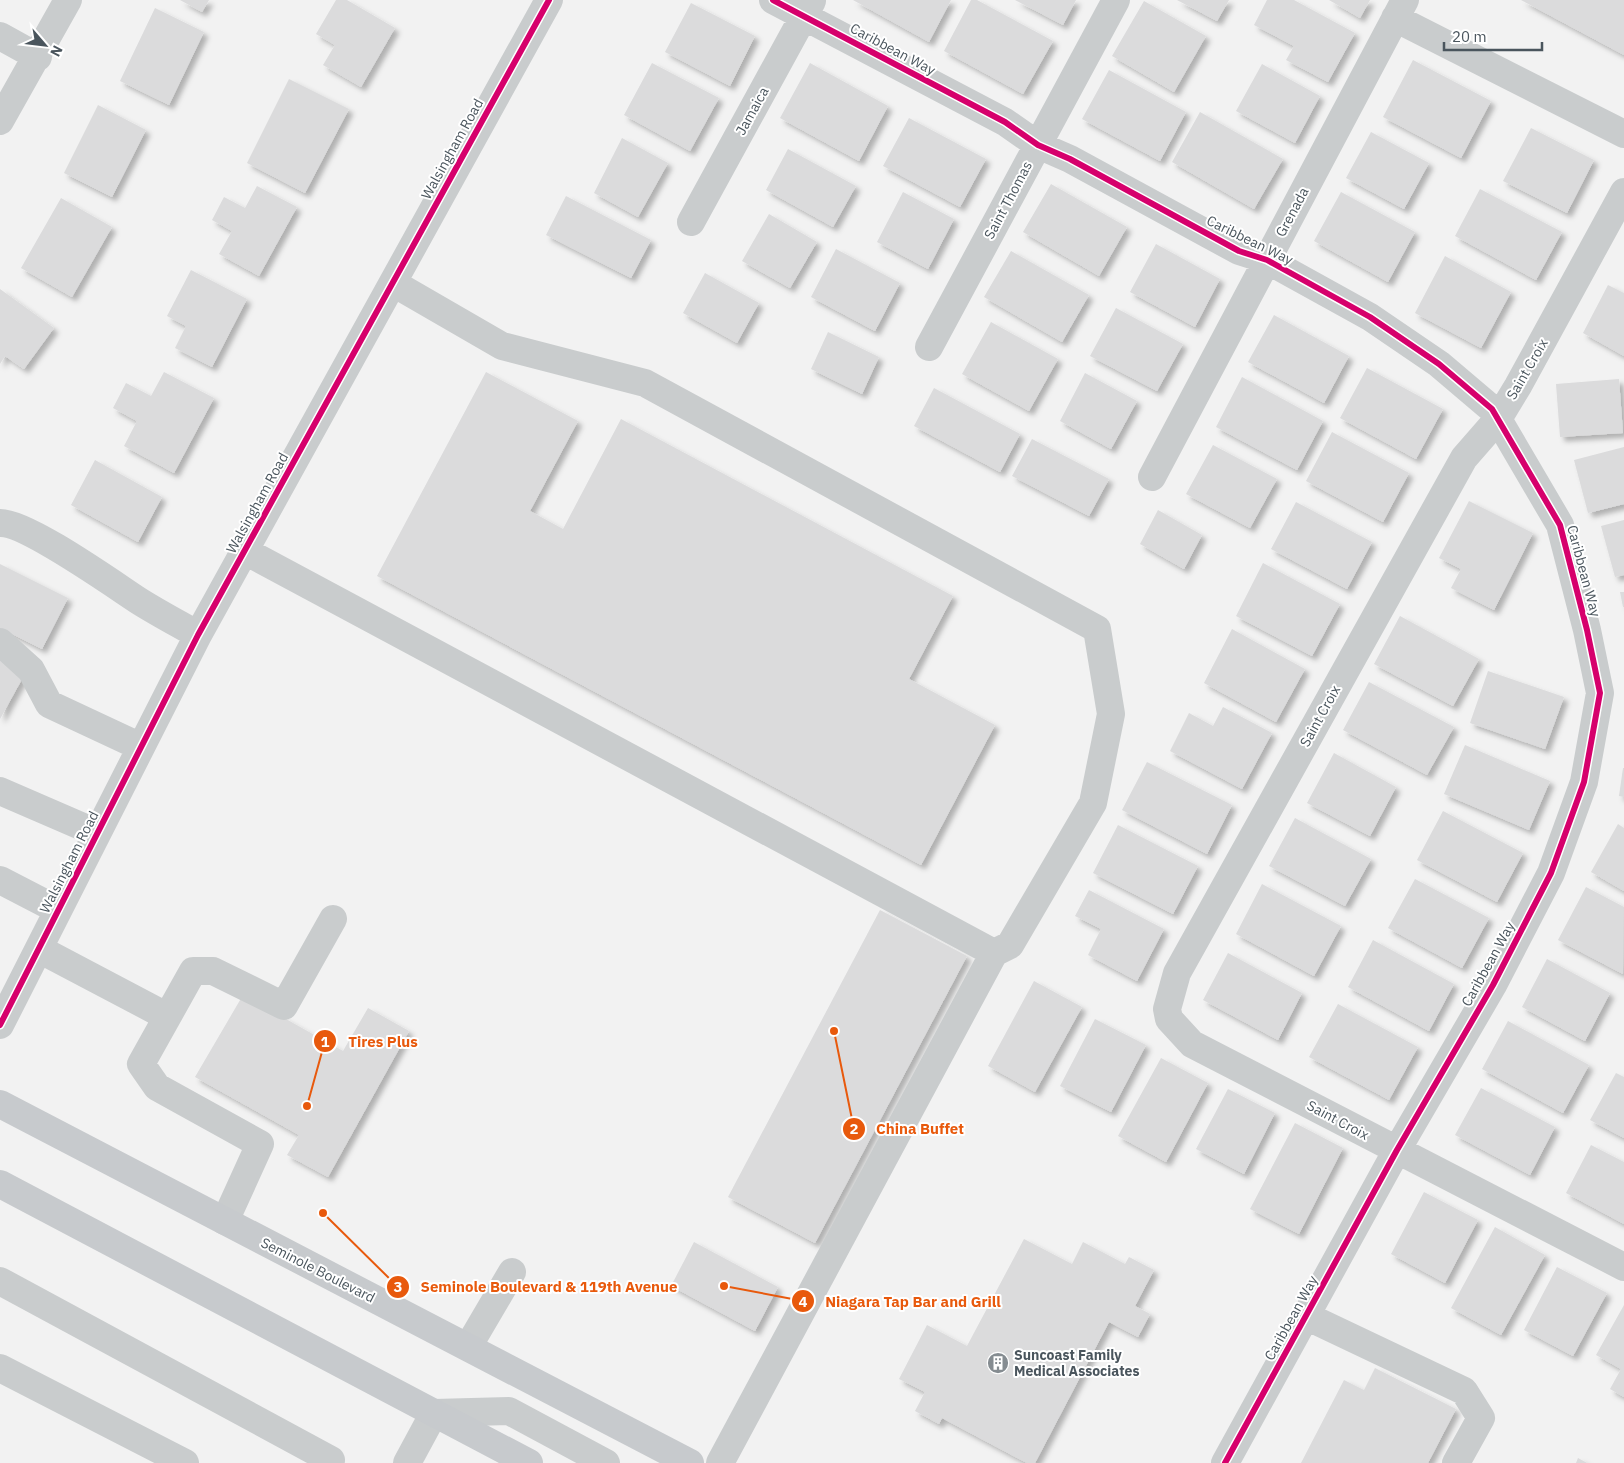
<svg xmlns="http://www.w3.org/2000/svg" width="1624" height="1463" viewBox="0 0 1624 1463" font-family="'IBM Plex Sans',sans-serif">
  <defs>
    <filter id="shadow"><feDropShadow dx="4.5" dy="4.5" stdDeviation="2.5" flood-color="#0004"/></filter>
  </defs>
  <rect width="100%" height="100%" fill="#f2f2f2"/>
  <path fill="#dbdbdc" filter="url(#shadow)" d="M180,0H209L202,12Z
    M336,0H347L395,28L361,87L323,65L335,45L316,34Z
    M853,0H951L929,42Z
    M971,0H977L1053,41L1023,94L944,51Z
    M1015,0H1076L1063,25Z
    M1177,0H1229L1217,21Z
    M1267,0H1294L1355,33L1328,82L1286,60L1294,46L1254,25Z
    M1329,0H1370L1360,18Z
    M1521,0H1624V55Z
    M1144,1L1206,36L1174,92L1112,56Z
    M691,3L755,36L730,86L665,52Z
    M155,8L204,32L169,105L120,81Z
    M1413,60L1491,101L1461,158L1383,117Z
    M652,63L719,98L690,151L624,115Z
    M810,63L888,106L859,161L780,118Z
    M1262,64L1320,96L1295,143L1236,111Z
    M1109,70L1186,112L1160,161L1082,119Z
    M289,79L349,109L305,193L247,163Z
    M98,105L146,130L112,197L64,173Z
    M1200,112L1283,159L1254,209L1172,162Z
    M909,118L986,159L960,207L883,166Z
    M1531,128L1594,160L1567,213L1503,181Z
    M1371,132L1429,163L1404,209L1346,178Z
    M622,138L668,163L638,217L594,193Z
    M788,149L856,186L833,227L766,190Z
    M1051,184L1127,227L1099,276L1023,232Z
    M257,186L297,207L259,276L219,254L232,231L212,220L224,197L245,208Z
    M1480,189L1562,232L1536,280L1455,236Z
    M903,192L954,219L928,269L877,242Z
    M1341,192L1415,232L1388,282L1314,241Z
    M566,196L651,240L631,278L546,235Z
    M61,198L112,227L72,297L21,268Z
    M769,214L817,242L790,288L742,261Z
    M1156,244L1220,279L1195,327L1130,292Z
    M836,249L900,283L875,331L811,297Z
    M1011,251L1089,295L1062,342L984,297Z
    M1445,256L1511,292L1481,348L1415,313Z
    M191,270L247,299L212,367L175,348L186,326L167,316Z
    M705,273L759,303L737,343L683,313Z
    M1608,285L1624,293V356L1583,333Z
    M0,289L54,328L24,369L5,356L0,364Z
    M1116,308L1183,344L1157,391L1090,356Z
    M1274,315L1349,356L1324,403L1248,362Z
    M991,322L1058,359L1029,411L962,374Z
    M828,332L879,357L862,394L811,369Z
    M1367,368L1443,409L1416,459L1340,418Z
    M164,372L214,398L174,473L124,446L137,421L113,408L126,383L151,396Z
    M486,372L578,421L530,511L563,529L621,419L953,596L909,679L995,725L921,865L377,576Z
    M1085,373L1137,401L1111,449L1060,421Z
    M1242,377L1323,421L1297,470L1216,427Z
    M1619,379L1623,433L1560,437L1556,384Z
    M934,388L1020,434L1000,472L914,426Z
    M1332,432L1409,473L1383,522L1306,481Z
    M1032,439L1109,479L1089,516L1012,476Z
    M1213,445L1277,479L1250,528L1186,494Z
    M1624,447V504L1588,513L1574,460Z
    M95,460L162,497L138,542L71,505Z
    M1469,501L1533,533L1494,610L1451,588L1461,569L1439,558Z
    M1296,502L1372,542L1347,589L1271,549Z
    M1158,510L1202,535L1184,569L1140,544Z
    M1624,520V575L1615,577L1601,526Z
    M1263,563L1340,604L1312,656L1236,616Z
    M0,564L68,598L42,649L0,628Z
    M1620,592H1624V607H1623Z
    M1400,616L1479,659L1453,706L1374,664Z
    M1232,629L1305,669L1276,722L1204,683Z
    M0,656L27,670L0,719Z
    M1488,671L1564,697L1545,749L1470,723Z
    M1369,682L1454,727L1427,775L1343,730Z
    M1223,707L1272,733L1242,789L1170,751L1189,713L1213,726Z
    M1465,745L1550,781L1529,830L1444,794Z
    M1334,753L1396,787L1370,836L1307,803Z
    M1147,762L1232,805L1207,854L1122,810Z
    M1623,768H1624V797L1619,796Z
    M1443,811L1523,853L1497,902L1417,860Z
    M1295,818L1371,859L1345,906L1269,866Z
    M1618,824L1624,828V891L1591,872Z
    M1118,825L1198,866L1173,914L1093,873Z
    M1415,879L1489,918L1462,968L1388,928Z
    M1262,884L1341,926L1314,976L1236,934Z
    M1586,887L1624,907L1623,974L1558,940Z
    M1089,890L1164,929L1137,981L1088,955L1101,929L1075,916Z
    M880,910L967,956L815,1243L728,1197Z
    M1373,940L1454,984L1429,1031L1348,987Z
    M1228,953L1302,993L1278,1040L1203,1000Z
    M1547,959L1610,993L1585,1041L1522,1007Z
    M1034,981L1082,1007L1035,1092L988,1066Z
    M243,995L343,1051L368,1008L409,1031L328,1177L287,1155L299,1135L195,1077Z
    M1338,1004L1418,1047L1389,1100L1309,1057Z
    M1095,1019L1146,1045L1111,1112L1060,1086Z
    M1508,1021L1589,1065L1563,1113L1482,1069Z
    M1161,1058L1208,1083L1166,1162L1118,1136Z
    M1616,1073L1624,1077V1138L1590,1120Z
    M1481,1088L1555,1127L1530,1175L1455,1135Z
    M1228,1089L1275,1113L1244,1174L1196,1149Z
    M1295,1123L1343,1148L1299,1234L1250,1209Z
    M1591,1145L1624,1162V1224L1566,1193Z
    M1424,1192L1478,1220L1445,1283L1391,1254Z
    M1495,1227L1545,1255L1501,1335L1451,1308Z
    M1024,1239L1072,1264L1083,1242L1125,1264L1129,1257L1154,1270L1135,1306L1150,1314L1138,1337L1109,1322L1035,1463H1027L942,1418L939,1424L915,1411L925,1392L899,1379L927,1325L967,1346Z
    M694,1242L778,1287L755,1331L671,1286Z
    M1557,1267L1607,1293L1573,1356L1524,1330Z
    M1624,1305V1397L1610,1389L1621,1369L1596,1355Z
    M1375,1368L1456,1409L1428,1463H1301L1344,1380L1364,1390Z
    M1578,1458L1587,1463H1576Z"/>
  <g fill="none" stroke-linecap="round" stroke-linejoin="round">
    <path stroke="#c9cccd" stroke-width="28" d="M773,0L1005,122L1038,145L1070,159L1239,251L1267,260L1370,317L1439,364L1492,409L1560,525L1587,630L1600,693L1584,782L1551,873L1493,985L1397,1150L1225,1463
      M1395,18L1624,134
      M0,36L38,57
      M0,121L68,0
      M1624,192L1518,386L1498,419L1464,458L1177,973L1167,1009L1169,1019L1192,1044L1624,1267
      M691,222L812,1
      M393,283L502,346L645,383L1097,629L1111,714L1093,803L1010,945L994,953
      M929,347L1116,0
      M1152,477L1405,0
      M0,523C26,522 113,584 139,601C158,613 179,624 198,635
      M245,551L994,953L720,1463
      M0,642L31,670L49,704L141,747
      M0,791L97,833
      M0,880L58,910
      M39,949L166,1016
      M0,1025L198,635L549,0
      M225,1221L260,1144L157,1087L141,1064L193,971H213L284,1006L333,919
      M0,1281L331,1460L329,1463
      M1306,1316L1464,1391L1481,1418L1456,1463
      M468,1347L512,1272
      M0,1368L185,1463
      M407,1463L434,1413L509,1411L606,1463"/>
    <path stroke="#c7cacd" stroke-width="28" d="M0,1104L690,1463
      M0,1184L529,1463"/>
    <g stroke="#fff" stroke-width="9">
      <path id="cycleway" d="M773,0L1005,122L1038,145L1070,159L1239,251L1267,260L1370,317L1439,364L1492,409L1560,525L1587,630L1600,693L1584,782L1551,873L1493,985L1397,1150L1225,1463
        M0,1025L198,635L549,0"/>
    </g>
    <use href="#cycleway" stroke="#d6006c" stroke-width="6"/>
  </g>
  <defs>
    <g id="building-disc" transform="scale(1.125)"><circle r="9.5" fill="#858c91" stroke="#fff"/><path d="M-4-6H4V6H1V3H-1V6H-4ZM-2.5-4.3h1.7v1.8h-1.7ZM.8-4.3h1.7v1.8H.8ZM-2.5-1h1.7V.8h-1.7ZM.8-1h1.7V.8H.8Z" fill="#fff"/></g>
  </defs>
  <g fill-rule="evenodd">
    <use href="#building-disc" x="998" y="1363"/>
  </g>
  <g text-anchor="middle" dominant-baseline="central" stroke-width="4" stroke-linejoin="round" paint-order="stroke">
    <g font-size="14" fill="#4a555d" stroke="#fff">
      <text transform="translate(893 49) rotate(28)">Caribbean Way</text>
      <text transform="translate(752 111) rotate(-61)">Jamaica</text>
      <text transform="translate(452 149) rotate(-61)">Walsingham Road</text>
      <text transform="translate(1008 200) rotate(-62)">Saint Thomas</text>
      <text transform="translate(1292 212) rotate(-62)">Grenada</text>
      <text transform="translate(1250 240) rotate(26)">Caribbean Way</text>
      <text transform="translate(1527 369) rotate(-60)">Saint Croix</text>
      <text transform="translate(257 503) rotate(-61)">Walsingham Road</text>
      <text transform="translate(1584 571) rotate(75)">Caribbean Way</text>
      <text transform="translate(1320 716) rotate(-61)">Saint Croix</text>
      <text transform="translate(69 862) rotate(-63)">Walsingham Road</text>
      <text transform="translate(1488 964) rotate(-61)">Caribbean Way</text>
      <text transform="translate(1338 1120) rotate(28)">Saint Croix</text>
      <text transform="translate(318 1270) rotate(27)">Seminole Boulevard</text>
      <text transform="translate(1291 1318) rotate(-61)">Caribbean Way</text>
    </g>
    <g font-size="14" font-weight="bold" fill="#4a555d" stroke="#fff" text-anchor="start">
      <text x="1014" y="1355">Suncoast Family<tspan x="1014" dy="16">Medical Associates</tspan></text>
    </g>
  </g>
  <path fill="none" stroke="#e8590c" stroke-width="2" d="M307 1106L325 1041M834 1031L854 1129M323 1213L398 1287M724 1286L803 1301"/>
  <g fill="#e8590c" stroke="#fff" stroke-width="2">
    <circle cx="307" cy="1106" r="5"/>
    <circle cx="834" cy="1031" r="5"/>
    <circle cx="323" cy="1213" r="5"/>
    <circle cx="724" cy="1286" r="5"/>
    <circle cx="325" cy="1041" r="12"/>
    <circle cx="854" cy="1129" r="12"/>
    <circle cx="398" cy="1287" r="12"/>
    <circle cx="803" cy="1301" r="12"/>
  </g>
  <g font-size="15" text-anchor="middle" font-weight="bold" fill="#fff">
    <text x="325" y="1047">1</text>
    <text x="854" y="1134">2</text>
    <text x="398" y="1292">3</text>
    <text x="803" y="1307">4</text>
  </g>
  <g font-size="15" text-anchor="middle" font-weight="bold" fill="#e8590c" stroke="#fff" stroke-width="4" stroke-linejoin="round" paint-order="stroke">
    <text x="383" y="1047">Tires Plus</text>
    <text x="920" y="1134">China Buffet</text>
    <text x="549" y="1292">Seminole Boulevard &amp; 119th Avenue</text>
    <text x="913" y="1307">Niagara Tap Bar and Grill</text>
  </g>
  <g transform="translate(45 45) rotate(118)" stroke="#ffffff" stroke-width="4" paint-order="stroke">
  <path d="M0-4L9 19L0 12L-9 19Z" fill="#4a555d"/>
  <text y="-8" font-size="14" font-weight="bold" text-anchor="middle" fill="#4a555d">N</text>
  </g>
  <path d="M1444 42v8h98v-8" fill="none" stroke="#4a555d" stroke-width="2.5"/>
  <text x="1452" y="42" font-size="15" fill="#4a555d" stroke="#ffffff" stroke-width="4" paint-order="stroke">20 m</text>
</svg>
